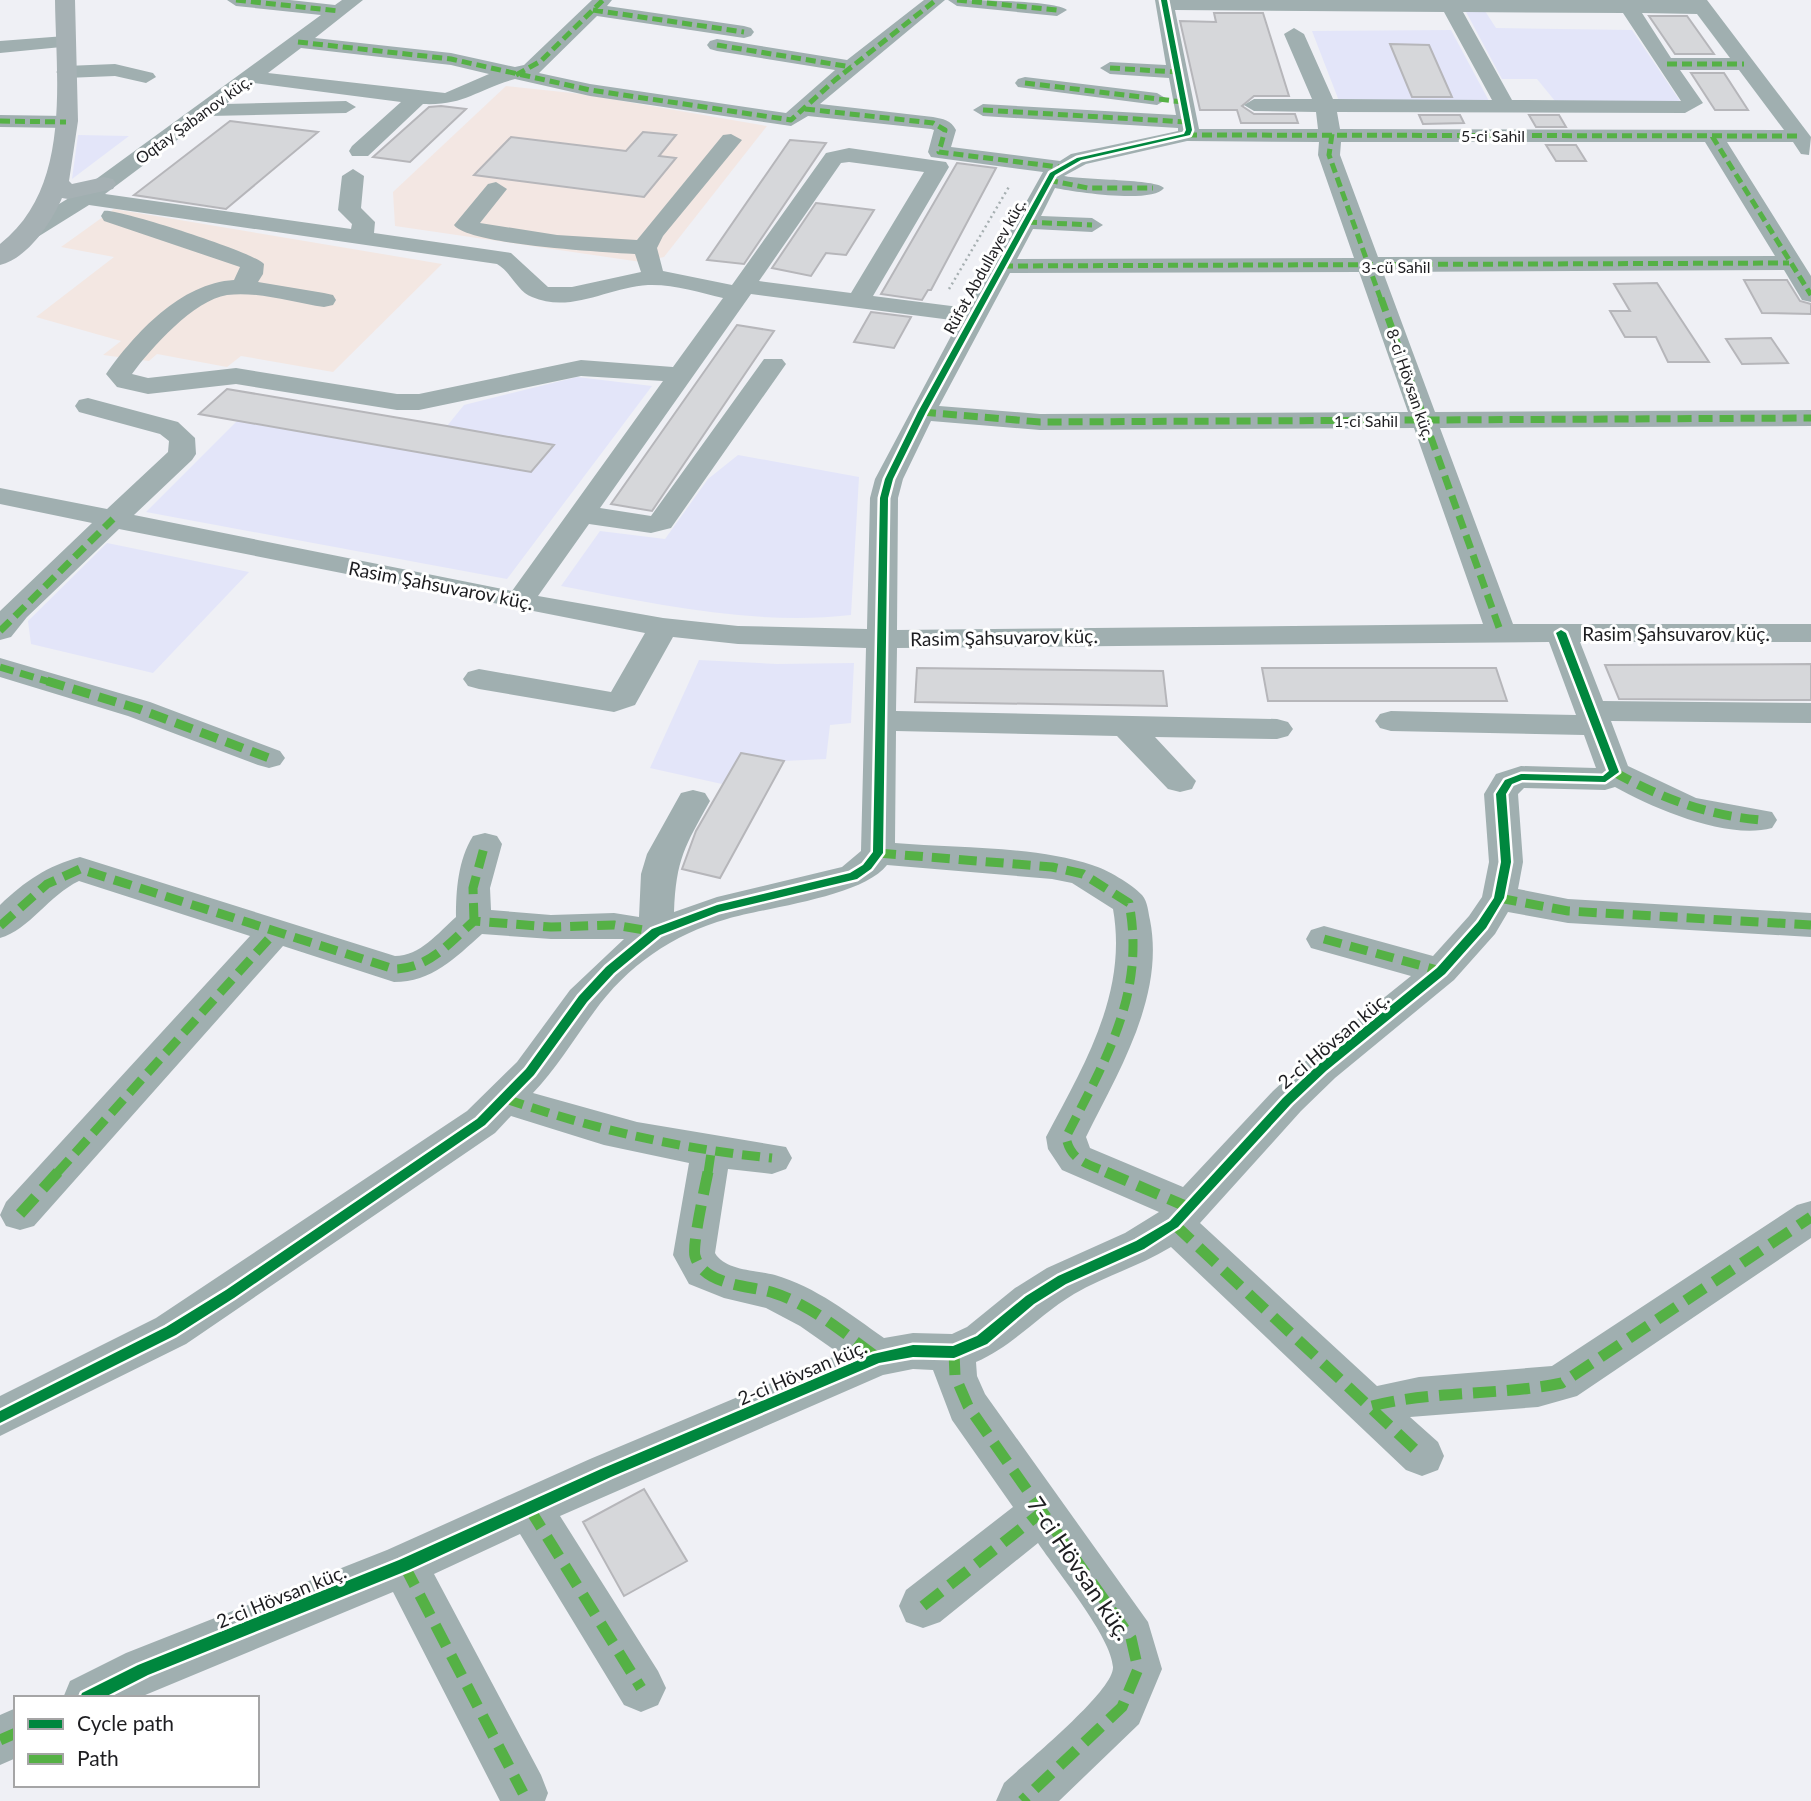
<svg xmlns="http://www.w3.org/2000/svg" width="1811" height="1801" viewBox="0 0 1811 1801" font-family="Lato,sans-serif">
  <rect width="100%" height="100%" fill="#eff0f5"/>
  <path fill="#f3e7e2" d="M114,209L442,264L333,372L241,356L227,367L157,354L149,361L103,355L121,341L36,317L114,257L61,247Z"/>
  <path fill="#f3e7e3" d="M506,86L582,94L767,126L664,257L641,262L395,226L393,192Z"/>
  <path fill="#e3e5f9" d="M1465,10L1485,11L1496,28L1632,30L1680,101H1555L1537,79H1502Z
    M1451,30L1489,101H1339L1312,31Z
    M78,135L129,136L72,179Z
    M577,377L652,386L507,579L146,512L237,421L531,472L553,445L447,426L464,405Z
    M738,455L859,477L851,615C755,626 655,604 561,586L600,531L665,539L708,479Z
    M107,543L249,572L153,673L31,644L28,621Z
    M699,660L777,664L854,663L851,723L830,725L826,759L784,761L741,753L722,784L650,768Z"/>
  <path fill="#d6d7da" stroke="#b6b6ba" stroke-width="2" d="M1214,13H1263L1289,96H1254L1242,106L1254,114H1295L1298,123H1241L1237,110H1200L1180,21L1216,22Z
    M1649,16H1687L1714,54H1675Z
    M1390,44L1429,45L1452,97H1412Z
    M1691,73H1724L1748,110H1715Z
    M441,106L466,109L410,162L373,157L429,107Z
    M1419,115H1460L1464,123L1423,124Z
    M1529,115H1559L1566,127H1536Z
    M230,121L318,132L226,209L134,195Z
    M643,132L676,135L659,156L676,158L644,197L474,175L511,137L626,151Z
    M790,140L826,143L744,264L707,260Z
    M1546,145H1576L1586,161H1556Z
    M957,163L996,168L931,290H928L922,300L881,294Z
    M816,203L874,210L846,255L826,253L811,276L772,268Z
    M1744,280H1787L1800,301L1811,304V314L1762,313Z
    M1657,283L1709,362H1668L1656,337H1625L1610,311H1630L1614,284Z
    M871,312L911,317L894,348L854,342Z
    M737,325L774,331L652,511L611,504Z
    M1771,338L1788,363L1742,364L1726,339Z
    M227,389L447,426L554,445L531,472L199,414Z
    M1811,664V700H1762L1619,699L1605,665Z
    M917,668L1163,671L1167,706L915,702Z
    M1262,668H1496L1507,701H1268Z
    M741,753L784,761L720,878L682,869L696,831Z
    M644,1489L687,1561L624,1596L583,1522Z"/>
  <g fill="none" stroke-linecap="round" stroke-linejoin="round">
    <path stroke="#a6afb1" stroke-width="2.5" stroke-dasharray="2 3.5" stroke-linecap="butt" d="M949,289L1010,185"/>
    <path fill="#a0afb0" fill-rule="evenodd" d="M227,0H290L335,5L342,0H363L315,38L451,53L515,67L524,65L592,0H612L607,6L744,26L751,28L754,32L751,36L744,38L597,16L539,73L590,84L786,113L835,70L717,51L710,49L707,45L710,41L717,39L847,60L924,0H945L820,104L933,117C943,119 951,120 956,130L951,147L1060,161L1071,154L1178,131V128L983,116L973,110L983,104L1176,115L1169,78L1110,74L1100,68L1110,62L1166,65L1155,0H1707L1811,137L1809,155L1801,154L1793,142H1727L1811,276V302L1802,300L1784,270L1383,272L1435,412L1811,410V426L1440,428L1513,624H1811V642H1580L1603,701L1811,703V723L1611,721L1628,766L1696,798L1772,812L1777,820L1772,828C1727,840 1655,809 1615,787L1605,790L1524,788L1518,794L1523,862L1518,889L1568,899L1811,913V937L1568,923L1508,912L1495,934L1454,980L1335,1078L1301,1111L1200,1223L1377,1386L1419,1377L1552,1366L1797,1205L1811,1201V1238L1577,1396L1538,1407L1410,1417L1438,1442L1444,1456L1438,1470L1422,1476L1406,1470L1171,1247C1140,1266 1105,1276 1074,1294C1039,1315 1013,1346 976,1362L977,1376L985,1394L1148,1622L1162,1669L1139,1724L1059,1801H996L1004,1783C1025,1763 1114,1691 1113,1667C1112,1638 1056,1570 1038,1543L940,1622L923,1628L906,1622L899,1606L906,1590L1013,1507L952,1420L933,1370L913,1369L883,1375L560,1516L658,1671L666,1688L658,1705L641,1712L624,1705L520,1534L434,1574L541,1775L548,1793L545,1801H500L393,1592L138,1698H63L70,1681L126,1653L387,1550L590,1459L840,1354L800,1326L766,1308L724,1298L689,1284L673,1255L689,1163L604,1145L511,1116L495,1133L186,1344L0,1436V1396L156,1318L467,1111L517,1062L570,990L624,939H551L482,934C455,958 432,982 394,982L283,946L34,1226L20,1230L6,1226L0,1215L6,1202L250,936L79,881C49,895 29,930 0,938V905C25,881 47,866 80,857L395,956C420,956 438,933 456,917C456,890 458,860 473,836L485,833L497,836L502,844L490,888L491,910L551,915L614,913L639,917L641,874L647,854L681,793L693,790L705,793L710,801C685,846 676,859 674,912L717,897L842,867L861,851L866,648L738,644L673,637L635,705L614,712L479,689L468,686L463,679L468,672L479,669L611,692L645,633L119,529L27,617L11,637L0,640V611L92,523L0,504V488L107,509L168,452L169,441L160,434L79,412L75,406L79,400L88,398L178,422L195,438L196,454L192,460L134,515L512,591L663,381L581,376L419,410H397L236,384L148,394L117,387L106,374C135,333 181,283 234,280L240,267L104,221L101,216L104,211C116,208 256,253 264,264L263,274L258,282L324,293L333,295L336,300L333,305L324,307C293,303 259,291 227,295C194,300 151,348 132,374L148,378L236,368L397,394H419L581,360L673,367L723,298C699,292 673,284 648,285C609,287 571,314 532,297C517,291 511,272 497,264L89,205L36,238H20L16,233L20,228L77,193L321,15L236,6ZM1175,10L1444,12L1492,100L1333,99L1304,34L1294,28L1284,34L1312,99H1254L1244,105L1254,111L1316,112L1318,129H1199ZM1463,12L1623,13L1681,101L1512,100ZM1642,13L1697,14L1730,58H1671ZM301,48L451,65L489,74L445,93L268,73ZM1680,70H1739L1784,130L1340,129L1337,112L1685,113L1703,103ZM515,79L590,96L791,126L808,116L931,129L934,130L928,152L931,157L1043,172L967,308L873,296L949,167L946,162L849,148L826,153L732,285L663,271L657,248L663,236L742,140L731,134L723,135L637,240L557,235L480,223L507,189L496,182L488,184L454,225C468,245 606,252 635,254L641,272L572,287H548L511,253L374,233L375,222L361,208L364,176L353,169L342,176L338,210L352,224L351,229L105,194L209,116L346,113L356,107L346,101L226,104L254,83L401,102L352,146L349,151L352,156H368L423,104C464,106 478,89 515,79ZM1187,141L1319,142L1318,155L1354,258L1017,259L1033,229L1092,232L1103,225L1092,218L1041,216L1055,188C1075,192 1153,204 1164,188C1158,179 1082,180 1064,176L1086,164ZM1341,142H1705L1775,256L1378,257L1340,155ZM849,162L924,172L851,293L759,281L841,163ZM1359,272L1408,412L1040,414L939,406L1010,273ZM751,294L959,321L875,479L870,498L867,629L738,626L663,618L538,596L589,524L651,533L671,528L786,364L782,359H764L651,516L600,508ZM931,421L1040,430L1414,428L1483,624L897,630L898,498L903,479ZM1549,642L1576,715L1391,711L1380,714L1375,721L1380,728L1391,731L1584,735L1596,768L1521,766L1496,774L1484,794L1489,862L1482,897L1469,916L1433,956L1324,926L1311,930L1306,939L1311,948L1411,976L1309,1058L1273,1091L1183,1187L1090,1148L1086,1137C1118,1072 1165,997 1150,920C1148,912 1148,902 1142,895C1132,884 1106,869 1092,865C1036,846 955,848 895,843L896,731L1117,736L1168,789L1180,792L1192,789L1196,781L1155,737L1277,739L1288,736L1293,729L1288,722L1277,719L896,711L897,648ZM887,865L1052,879L1072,883L1113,909C1128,993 1084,1065 1046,1137L1048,1149L1062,1170L1159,1212L1125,1233L1047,1268L1015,1288L967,1327L952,1334L913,1333L884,1338C850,1314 816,1287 775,1275C757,1270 725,1271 715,1253L728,1169L772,1174L786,1169L792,1158L786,1147L637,1122L533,1093C556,1069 574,1039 594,1012C627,966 673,934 727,919C768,907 862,897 887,865Z
      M948,0C969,0 1054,0 1067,10L1057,16L957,6Z
      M65,36L75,42L72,46L0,53V41Z
      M115,64L153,73L156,77L146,83L115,76L66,78L56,72L66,66Z
      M1025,77L1157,93L1167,99L1157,105L1018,87L1015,83L1018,79Z
      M0,115L66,116L77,122L66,128L0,127Z
      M0,658L150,702L280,751L285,758L280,765L269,768L258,765L128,716L0,677Z
      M16,1708V1758L0,1765V1715Z"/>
    <path fill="#a6b1b4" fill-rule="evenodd" d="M55,0H75L78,121L69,181L72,184L104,177L113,179L116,184L113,189L68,199L62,198C51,223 28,258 0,265V244C72,188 56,81 55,0Z"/>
    <path stroke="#55b145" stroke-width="5" stroke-dasharray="10 5" stroke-linecap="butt" d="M236,0L339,11
      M957,0L1057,10
      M593,10L744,32
      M298,42L451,59L590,90L791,120L835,80L936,0
      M717,45L851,67
      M1667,64H1744
      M1110,68L1177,72
      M516,75L541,61L603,0
      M1025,83L1183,102
      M805,109L933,123L945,130L939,152L1059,167
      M983,110L1187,122
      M0,121L66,122
      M1332,134L1329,155L1381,300
      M1187,135L1799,136
      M1712,136L1811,295
      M1048,180L1088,188H1153
      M1027,222L1092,225
      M1003,266L1789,263"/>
    <path stroke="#55b145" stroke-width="7" stroke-dasharray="14 7" stroke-linecap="butt" d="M1381,298L1501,633
      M922,412L1040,422L1811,418
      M0,631L113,519
      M0,667L53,683"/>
    <path stroke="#55b145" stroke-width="9" stroke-dasharray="18 9" stroke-linecap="butt" d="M47,681L139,709L269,758
      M1614,772C1661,798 1706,815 1760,820
      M878,853L1052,867L1083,874L1129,903C1146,993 1106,1059 1066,1137C1070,1161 1089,1165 1110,1173
      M1499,898L1568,911L1811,925
      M474,921L473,888L485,844
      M0,926L47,884L80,869L394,969C429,969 450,942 474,921L551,927L614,925L656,932
      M1324,939L1441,971
      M506,1099C593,1129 680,1149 772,1158
      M57,1173L275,932
      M708,1173L711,1153"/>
    <path stroke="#55b145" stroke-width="11" stroke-dasharray="23 11" stroke-linecap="butt" d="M708,1172C705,1187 692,1245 695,1256C703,1286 749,1285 774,1293C812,1305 846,1335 878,1358
      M1106,1172L1190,1208
      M20,1214L58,1172
      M1174,1224L1422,1456
      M954,1352L955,1376L968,1406L1131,1638L1138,1669L1122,1707L1022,1801
      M1372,1406C1434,1390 1499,1396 1562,1383L1811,1217
      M529,1508L641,1688
      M404,1565L523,1793
      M923,1606L1042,1512
      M0,1740L16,1733"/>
    <g stroke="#fff" stroke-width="5">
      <path id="cycleway" d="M1161,0H1167L1192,130L1190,135L1081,160L1055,175L926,412L893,479L888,498L883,853L871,869L857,879L719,912L660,935L614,973L587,1002L534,1075L485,1125L234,1298L176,1335L0,1423V1411L166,1327L226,1290L477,1119L526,1069L579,996L606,967L652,929L717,905L850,873L863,865L873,852L880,498L885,479L918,412L1050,173L1077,158L1184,134L1186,130Z
        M1561,630L1566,633L1619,772L1605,782L1522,780L1512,784L1506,794L1511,862L1504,898L1486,928L1445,974L1326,1071L1291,1104L1178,1227L1144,1249L1066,1284L1034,1304L987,1344L959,1356L954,1358L913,1357L879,1363L611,1477L409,1570L148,1675L103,1698H80L82,1693L138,1665L399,1560L601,1469L873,1354L913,1345L953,1346L977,1336L1026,1296L1058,1276L1136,1241L1170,1221L1283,1098L1318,1065L1437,968L1478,922L1494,898L1501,862L1496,794L1505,780L1521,774L1603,776L1609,771L1556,633Z"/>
    </g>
    <use href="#cycleway" fill="#00873e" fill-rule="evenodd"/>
  </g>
  <g text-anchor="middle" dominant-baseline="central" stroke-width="6" stroke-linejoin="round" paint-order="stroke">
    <g font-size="16" fill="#1d1d20" stroke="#fff">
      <text transform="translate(193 119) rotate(-36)">Oqtay Şabanov küç.</text>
      <text x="1493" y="135">5-ci Sahil</text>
      <text transform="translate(984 266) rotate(-61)">Rüfət Abdullayev küç.</text>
      <text x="1396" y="266">3-cü Sahil</text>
      <text transform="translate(1411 384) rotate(71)">8-ci Hövsan küç.</text>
      <text x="1366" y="420">1-ci Sahil</text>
    </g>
    <g font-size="19" fill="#1d1d20" stroke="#fff">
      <text transform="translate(441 585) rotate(11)">Rasim Şahsuvarov küç.</text>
      <text x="1676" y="633">Rasim Şahsuvarov küç.</text>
      <text transform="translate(1004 637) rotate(-1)">Rasim Şahsuvarov küç.</text>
      <text transform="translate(1333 1040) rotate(-40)">2-ci Hövsan küç.</text>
      <text transform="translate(802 1372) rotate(-23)">2-ci Hövsan küç.</text>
      <text transform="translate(281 1596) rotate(-22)">2-ci Hövsan küç.</text>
    </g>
    <g font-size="23" fill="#1d1d20" stroke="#fff">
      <text transform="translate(1080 1568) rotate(56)">7-ci Hövsan küç.</text>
    </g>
  </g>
  <rect x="14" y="1696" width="245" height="91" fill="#ffffff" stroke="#a5a5a6" stroke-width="2"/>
  <rect x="28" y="1719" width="35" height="10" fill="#00873e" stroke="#a5a5a6" stroke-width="2"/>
  <text x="77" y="1731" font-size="21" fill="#1d1d20">Cycle path</text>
  <rect x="28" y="1754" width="35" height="10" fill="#55b145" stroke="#a5a5a6" stroke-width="2"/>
  <text x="77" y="1766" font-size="21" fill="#1d1d20">Path</text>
</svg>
